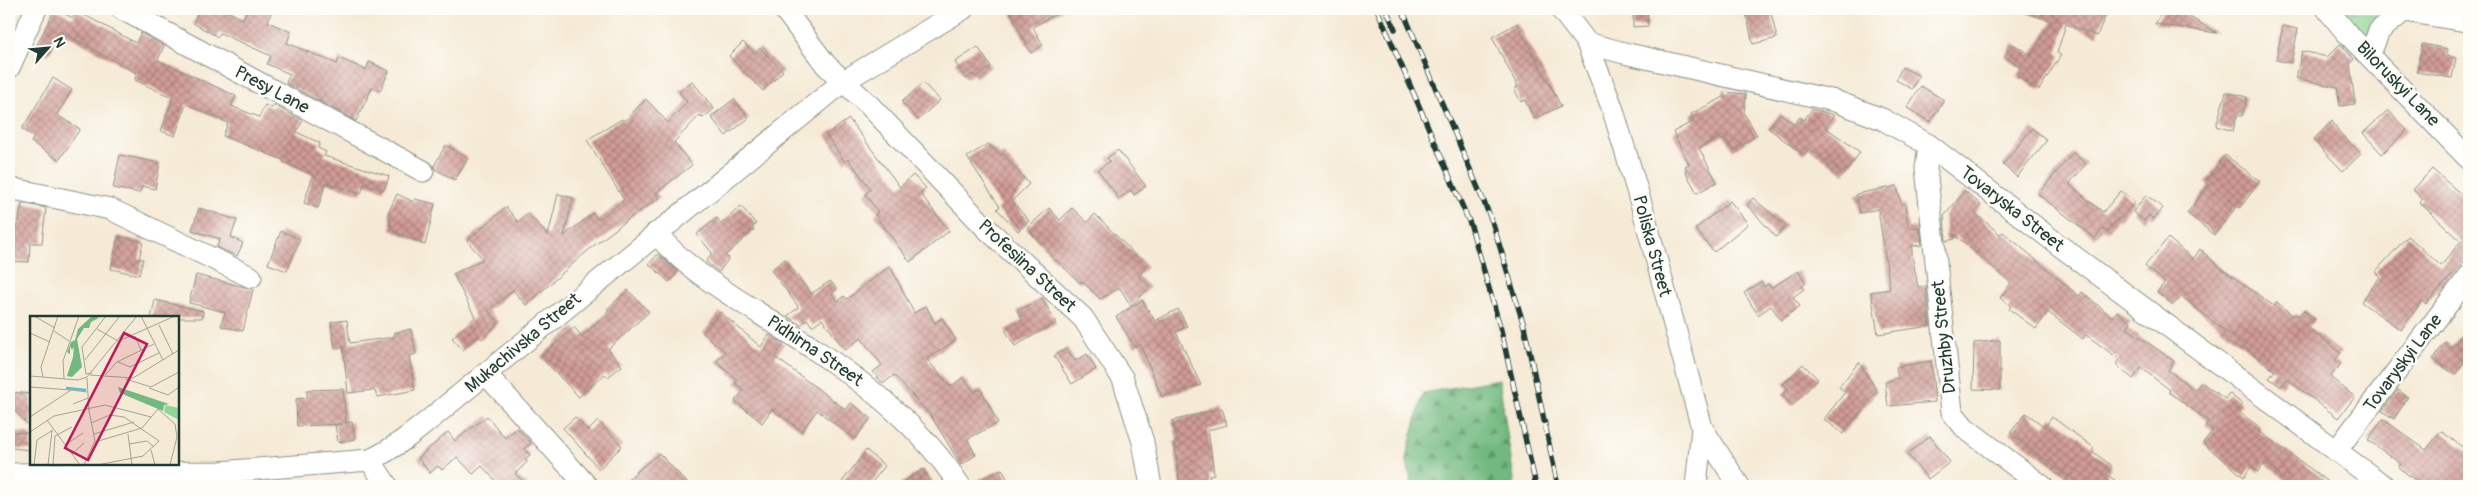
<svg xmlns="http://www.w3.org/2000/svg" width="2478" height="495" viewBox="0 0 2478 495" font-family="Pangolin,sans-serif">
  <defs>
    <pattern id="grass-dots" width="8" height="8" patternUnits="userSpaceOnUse" patternTransform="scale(1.25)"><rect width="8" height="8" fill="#8cd996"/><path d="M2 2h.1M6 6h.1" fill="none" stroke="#78bb82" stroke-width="1.8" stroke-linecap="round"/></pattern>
    <pattern id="forest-firs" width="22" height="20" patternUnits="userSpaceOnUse" patternTransform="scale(1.25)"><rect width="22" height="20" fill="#71b97f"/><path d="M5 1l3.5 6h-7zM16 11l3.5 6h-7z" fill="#5c9869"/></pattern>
    <pattern id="building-cross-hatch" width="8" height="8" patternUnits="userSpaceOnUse" patternTransform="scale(1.25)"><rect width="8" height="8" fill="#d19c96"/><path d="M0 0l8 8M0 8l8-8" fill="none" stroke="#a9807b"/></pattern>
  </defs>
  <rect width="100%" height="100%" fill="#fdfcf7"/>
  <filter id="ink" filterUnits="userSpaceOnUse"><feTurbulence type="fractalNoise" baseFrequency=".02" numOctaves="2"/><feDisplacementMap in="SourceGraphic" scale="10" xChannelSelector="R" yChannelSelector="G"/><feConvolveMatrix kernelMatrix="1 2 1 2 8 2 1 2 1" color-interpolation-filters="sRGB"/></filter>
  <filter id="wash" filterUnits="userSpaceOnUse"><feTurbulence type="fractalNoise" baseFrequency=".0096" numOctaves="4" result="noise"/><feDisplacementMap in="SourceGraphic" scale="20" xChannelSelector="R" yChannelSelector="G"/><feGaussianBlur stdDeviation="1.12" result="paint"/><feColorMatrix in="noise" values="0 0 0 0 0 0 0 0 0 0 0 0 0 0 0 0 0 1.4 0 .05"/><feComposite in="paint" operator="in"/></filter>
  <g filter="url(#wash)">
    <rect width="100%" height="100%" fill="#f5ead5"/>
    <path fill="url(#grass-dots)" stroke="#568b65" d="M2339,9L2377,15L2367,45Z"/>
    <path fill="url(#forest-firs)" stroke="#487b5a" d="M1499,379L1515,486H1412L1406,458L1423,393Z"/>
    <g id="blocks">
      <path fill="url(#building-cross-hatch)" d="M55,9L73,18L77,11L136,43L141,33L164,46L158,60L236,96L231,106L259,117L265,105L272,108L274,105L303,121L296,132L320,143L318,148L326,152L324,156L389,176L384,190L364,184L361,194L326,183L318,208L304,203L313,175L283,162V160L223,136L228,123L186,104L175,136L161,131L173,98L135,80L137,71L136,73L60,31L49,55L35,49Z
        M200,9H223L243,19L247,9H272L268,22L291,32L287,43L337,64L339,58L366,70L369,62L389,71L380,91L372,88L356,121L286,83L290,74L267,64L271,56L220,33L218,37L193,23Z
        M1009,9H1064L1033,27L1043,45L1031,53Z
        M1633,9H1647L1648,26L1633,27Z
        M1745,9H1770L1777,38L1753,44Z
        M2024,9H2108L2097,36L2066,24L2057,53L2061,55L2039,90L2017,76L2022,69L2005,56L2013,44L2031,55L2052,21L2023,12Z
        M2164,9H2176L2217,33L2155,24Z
        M1517,23L1561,106L1534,119L1525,100L1521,102L1514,89L1518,87L1492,37Z
        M2283,26L2298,29L2291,63L2276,60Z
        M743,42L755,54L760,48L783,71L763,91L729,56Z
        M2340,44L2354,59L2350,64L2355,104L2340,106L2337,87L2296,78L2302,51L2327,57Z
        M2422,44L2448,49L2447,56L2456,58L2452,78L2417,72Z
        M978,47L991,67L976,77L973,74L966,79L955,62Z
        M1902,67L1919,76L1912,89L1896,80Z
        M53,78L72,90L57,115L80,129L59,160L31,142L34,137L22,129Z
        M692,81L714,109L703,118L700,115L674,142L692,165L656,193L660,198L638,212L592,247L526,305L513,290L488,311L499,322L482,339L479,336L463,350L452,338L475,317L453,274L483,259L467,241L506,207L518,222L528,213L548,236L558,194L573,198L564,236L593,213L598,220L624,200L587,140L622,119L624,121L646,99L668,123L687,102L679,92Z
        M923,83L940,100L918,120L902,102Z
        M1921,86L1944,100L1930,122L1907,108Z
        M1724,92L1746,94L1744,113L1757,135L1733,151L1724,135L1699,148L1717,182L1697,193L1685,171L1687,170L1685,166L1689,164L1673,132L1694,121L1691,114L1724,97Z
        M2226,92L2247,97L2242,116L2237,115L2233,131L2216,126Z
        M734,99L749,118L726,136L711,117Z
        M1812,109L1834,115L1825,127L1860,152L1845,174L1809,148L1804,155L1768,128L1780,113L1794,124L1800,117L1804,120Z
        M2388,110L2407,130L2382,154L2363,133Z
        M849,119L900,187L913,175L926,188L920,193L949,231L910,262L875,215L878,212L865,194L871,189L848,159L845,162L826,135Z
        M2332,121L2340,133L2361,154L2343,171L2313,140Z
        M2032,128L2047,140L2017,177L2003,165Z
        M988,144L1001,155L1003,153L1029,184L1012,201L1029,221L1018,231L997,209L1000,207L967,157Z
        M446,145L468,158L455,180L435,169L434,166Z
        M1118,150L1146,186L1134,195L1131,190L1119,199L1098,170L1110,161L1107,158Z
        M2073,153L2086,164L2069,184L2089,201L2103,212L2121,191L2135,202L2120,220L2118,218L2107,232L2103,229L2095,238L2038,194Z
        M120,155L160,163L155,189L142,186L140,193L113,188Z
        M2225,155L2260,181L2240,208L2237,206L2214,235L2187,213L2209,185L2205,182Z
        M2432,169L2469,201V256L2426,304L2422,301L2401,330L2361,302L2380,277L2375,272L2408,236L2441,266L2461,241L2419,202L2423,199L2413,190Z
        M1897,186L1901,204H1905L1908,228L1920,227L1922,245L1912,246V255L1918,287L1926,286L1930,326L1878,334L1871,292L1890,289L1878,209L1860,213L1856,194Z
        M1965,191L1981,205L1975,213L2000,234L2003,232L2079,296L2082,292L2112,317L2117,311L2131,322L2127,328L2174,361L2168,370L2195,390L2201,382L2225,399L2229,393L2242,404L2236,410L2261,428L2259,431L2334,486H2293L2265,463L2258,472L2251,467L2244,477L2203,443L2213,430L2205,425L2208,421L2169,392L2170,390L2141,368L2133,379L2116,365L2119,359L2086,335L2083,339L2048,312L2036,329L2009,309L2011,306L2000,298L2011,283L1954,234L1955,239L1946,241L1944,216Z
        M397,194L414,202L415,199L435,204L425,245L391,230L389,211Z
        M2146,195L2163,208L2153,219L2149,215L2144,221L2133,212Z
        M1753,198L1786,226L1776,237L1747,205Z
        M1730,201L1748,224L1714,252L1695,229Z
        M22,203L46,208L42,243H30L29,262L9,261V226H18Z
        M741,206L756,224L752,228L754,230L725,256L729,258L719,272L706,262L712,253L697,234L717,218L721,224Z
        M199,208L237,220L231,237L243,243L237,256L217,247L220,239L192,230Z
        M1049,208L1060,220L1072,208L1087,222L1095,214L1147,267L1138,276L1150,287L1131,306L1120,288L1100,299L1082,281L1080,283L1056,260L1055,261L1027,228Z
        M281,231L300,239L287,271L268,264Z
        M118,236L143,242L139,259H143L139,275L111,269Z
        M2168,238L2193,259L2200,249L2222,269L2274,306L2277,302L2293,316L2295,314L2298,316L2304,310L2315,319L2308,327L2341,353L2335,360L2341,364L2330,377L2355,397L2338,418L2287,379L2281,387L2269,378L2275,371L2181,296L2173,305L2157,292L2165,282L2145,266Z
        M658,254L678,272L669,282L649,264Z
        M785,259L811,294L830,281L837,289L832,294L838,301L844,296L847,299L890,266L914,313L926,306L935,323L942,318L956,340L927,359L950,387L963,377L974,392L981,389L998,423L967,439L976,455L961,465L931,416L894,375L883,384L873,372L882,365L861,338L845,350L822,319L812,326L807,319L801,325L787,316L798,308L797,305L771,270Z
        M1798,271L1806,283L1802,286L1804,289L1793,297L1800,306L1781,320L1771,306L1758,315L1744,293L1761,282L1764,287L1768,284L1771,288Z
        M196,275L253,289L243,331L221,326L225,312L189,303Z
        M628,290L649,312L608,349L622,366L608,377L605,374L579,397L541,357L574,327L582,337L609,311L607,309Z
        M1042,298L1056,323L1015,346L1005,330L1023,320L1017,311Z
        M155,300L203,311L202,318H151Z
        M1142,300L1155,321L1178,309L1187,326L1176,332L1201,385L1162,397L1140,344L1135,347L1116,317Z
        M720,312L761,347L769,335L784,344L775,357L846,410L851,403L871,418L855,439L817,410L802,431L772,409L762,423L735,401L744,390L735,383L738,380L716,362L725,352L703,333Z
        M347,320L350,343L394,337V333L411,329L416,354L409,356L415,390L378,397L374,390L348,393L343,347L335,348L331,322Z
        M2469,323V356L2455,375L2433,359L2445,342L2452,347Z
        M2000,340V390L1973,389L1974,343Z
        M1067,348L1075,361L1087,354L1096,369L1072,384L1054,356Z
        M1931,361L1935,402L1888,406L1885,382L1898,378L1896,367Z
        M1859,362L1877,391L1843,434L1824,419L1845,392L1839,387Z
        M1803,364L1818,379L1792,406L1782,395L1788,388L1783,384Z
        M343,389L346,423L352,422L355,439L338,442L335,425L341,424L297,426L296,399L307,398V390Z
        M2398,390L2408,397L2394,419L2382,411Z
        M9,392L31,394V428L9,405Z
        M1222,408L1227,425L1208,430L1214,474L1209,475L1211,486H1180L1174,442L1178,441L1172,421Z
        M2026,413L2045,427L2052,417L2085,441L2094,448L2092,451L2112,466L2106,474L2123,486H2061L2068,477L2010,433Z
        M487,416L505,438L517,428L531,443L524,449L530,455L525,459L527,462L515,474L529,486H500L482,466L473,474L457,457L442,470L438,466L430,473L418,458L448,432L455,441Z
        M575,417L588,431L598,421L622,446L599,469L563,428Z
        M2383,419L2426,450L2441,431L2469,452V486H2423L2398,467L2401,464L2368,440Z
        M12,432L31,433V450L11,448Z
        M1930,436L1950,462L1928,479L1907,454Z
        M866,450L885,466L869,486H839Z
        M659,453L690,486H621L642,467Z
        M923,469L935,486H897Z
        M1002,469L1011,486H972V483Z"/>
    </g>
  </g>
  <g filter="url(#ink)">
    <use href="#blocks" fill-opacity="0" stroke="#8a9484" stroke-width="1"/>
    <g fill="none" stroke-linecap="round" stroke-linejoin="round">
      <g stroke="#8a9484" stroke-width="23">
        <path id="minor" d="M122,9L423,171
          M784,9L826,65L869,105L986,228L1083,318L1123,379L1143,442L1151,486
          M1561,9L1587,43L1612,107L1643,210L1702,428L1739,486
          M2327,9L2346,32L2469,159
          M1587,43L1624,53L1835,101L1882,119L1929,145L2060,246L2384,486
          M2370,54L2379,31L2406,9
          M9,68L36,9
          M1929,145L1926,168L1952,412L1965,428L2042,486
          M9,188L110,209L251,277
          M656,233C684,267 723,290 760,314C835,362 911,410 960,486
          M486,374L587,486
          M2336,451L2469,276
          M370,460L387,486
          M9,474L220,472L370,460C404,444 433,416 462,393L844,81L963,9
          M1696,486L1702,428"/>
      </g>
      <g stroke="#8a9484" stroke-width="28">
        <path id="tertiary" d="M2408,9L2469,19"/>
      </g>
      <use href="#minor" stroke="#fff" stroke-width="21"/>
      <use href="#tertiary" stroke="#fff" stroke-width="26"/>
      <g stroke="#1f3d34" stroke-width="5.5">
        <path id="rail" d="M1377,9L1471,226L1501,330L1536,486
          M1386,9L1395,29
          M1402,9L1492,221L1524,326L1558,486"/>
      </g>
      <use href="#rail" stroke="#fdfcf7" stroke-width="4" stroke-dasharray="11" stroke-linecap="butt"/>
    </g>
  </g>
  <g text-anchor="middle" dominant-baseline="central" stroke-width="5" stroke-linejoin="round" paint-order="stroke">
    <g font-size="18" fill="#1f3d34" stroke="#fdfcf7">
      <text transform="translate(2398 84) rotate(46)">Biloruskyi Lane</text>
      <text transform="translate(272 90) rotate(28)">Presy Lane</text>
      <text transform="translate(2012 209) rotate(38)">Tovaryska Street</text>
      <text transform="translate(1652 246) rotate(75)">Poliska Street</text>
      <text transform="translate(1027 266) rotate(43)">Profesiina Street</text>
      <text transform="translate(1944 337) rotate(-96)">Druzhby Street</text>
      <text transform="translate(523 343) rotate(-40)">Mukachivska Street</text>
      <text transform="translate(815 351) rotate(34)">Pidhirna Street</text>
      <text transform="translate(2403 363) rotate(-53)">Tovaryskyi Lane</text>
    </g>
  </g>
  <g transform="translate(30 316)">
    <rect width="149" height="149" fill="#f5ead5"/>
    <path d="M135,89L149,92V104L134,96Z" fill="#8cd996"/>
    <path d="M62,0L69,2L61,6L59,12H54L47,23L52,51L42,61L37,60L43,41L44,31L42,34L40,30V38L37,36L41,26L45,24L48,13ZM88,71L139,88L134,89L133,95L90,77Z" fill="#71b97f"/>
    <path fill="none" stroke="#56bdd4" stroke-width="2.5" d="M36,72L56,74"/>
    <path fill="none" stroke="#9fa595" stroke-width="1" d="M4,0L25,12M111,0L133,44M129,9L143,38M67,13L88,25M24,15L39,25M0,17L20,26M105,20L111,34M91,24L145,0M55,44L90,0M88,46L100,51L129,37M62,57L56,58L52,31L76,0M60,59L103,62L149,34M75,59L87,46L124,28M0,60L48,64L57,61L107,0M13,61L11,51L28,0M34,63L33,45L49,0M96,63L121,71L149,56M0,71L41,74M119,72L138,79L149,71M43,88L58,82M0,101L41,74L57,76M17,104L50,149M61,107L80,99L94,101L129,125L113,140L67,149M0,116L24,100L75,89L121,101M64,118L104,106M98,118L102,149M65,126L112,112L128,93L145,108L147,121L140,149M99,128L117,125L124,131M35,129L53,117M121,134L125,149M42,138L54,127M4,149L7,124L23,114M18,149L22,115M23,149L25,120L42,111M54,149L65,125L59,95L57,62"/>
    <path fill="#c2185b" fill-opacity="0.15" stroke="#c2185b" stroke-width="2.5" d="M94,17L117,28L58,144L35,132Z"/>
    <rect width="149" height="149" fill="none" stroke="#1f3d34" stroke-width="2.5"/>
  </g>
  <rect width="2478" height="495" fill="none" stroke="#fdfcf7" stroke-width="30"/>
  <g transform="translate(48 48) rotate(63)" stroke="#fdfcf7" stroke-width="4" paint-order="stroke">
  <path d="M0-4L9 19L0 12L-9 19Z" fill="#1f3d34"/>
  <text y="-8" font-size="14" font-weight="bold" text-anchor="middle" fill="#1f3d34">N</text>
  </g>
</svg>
